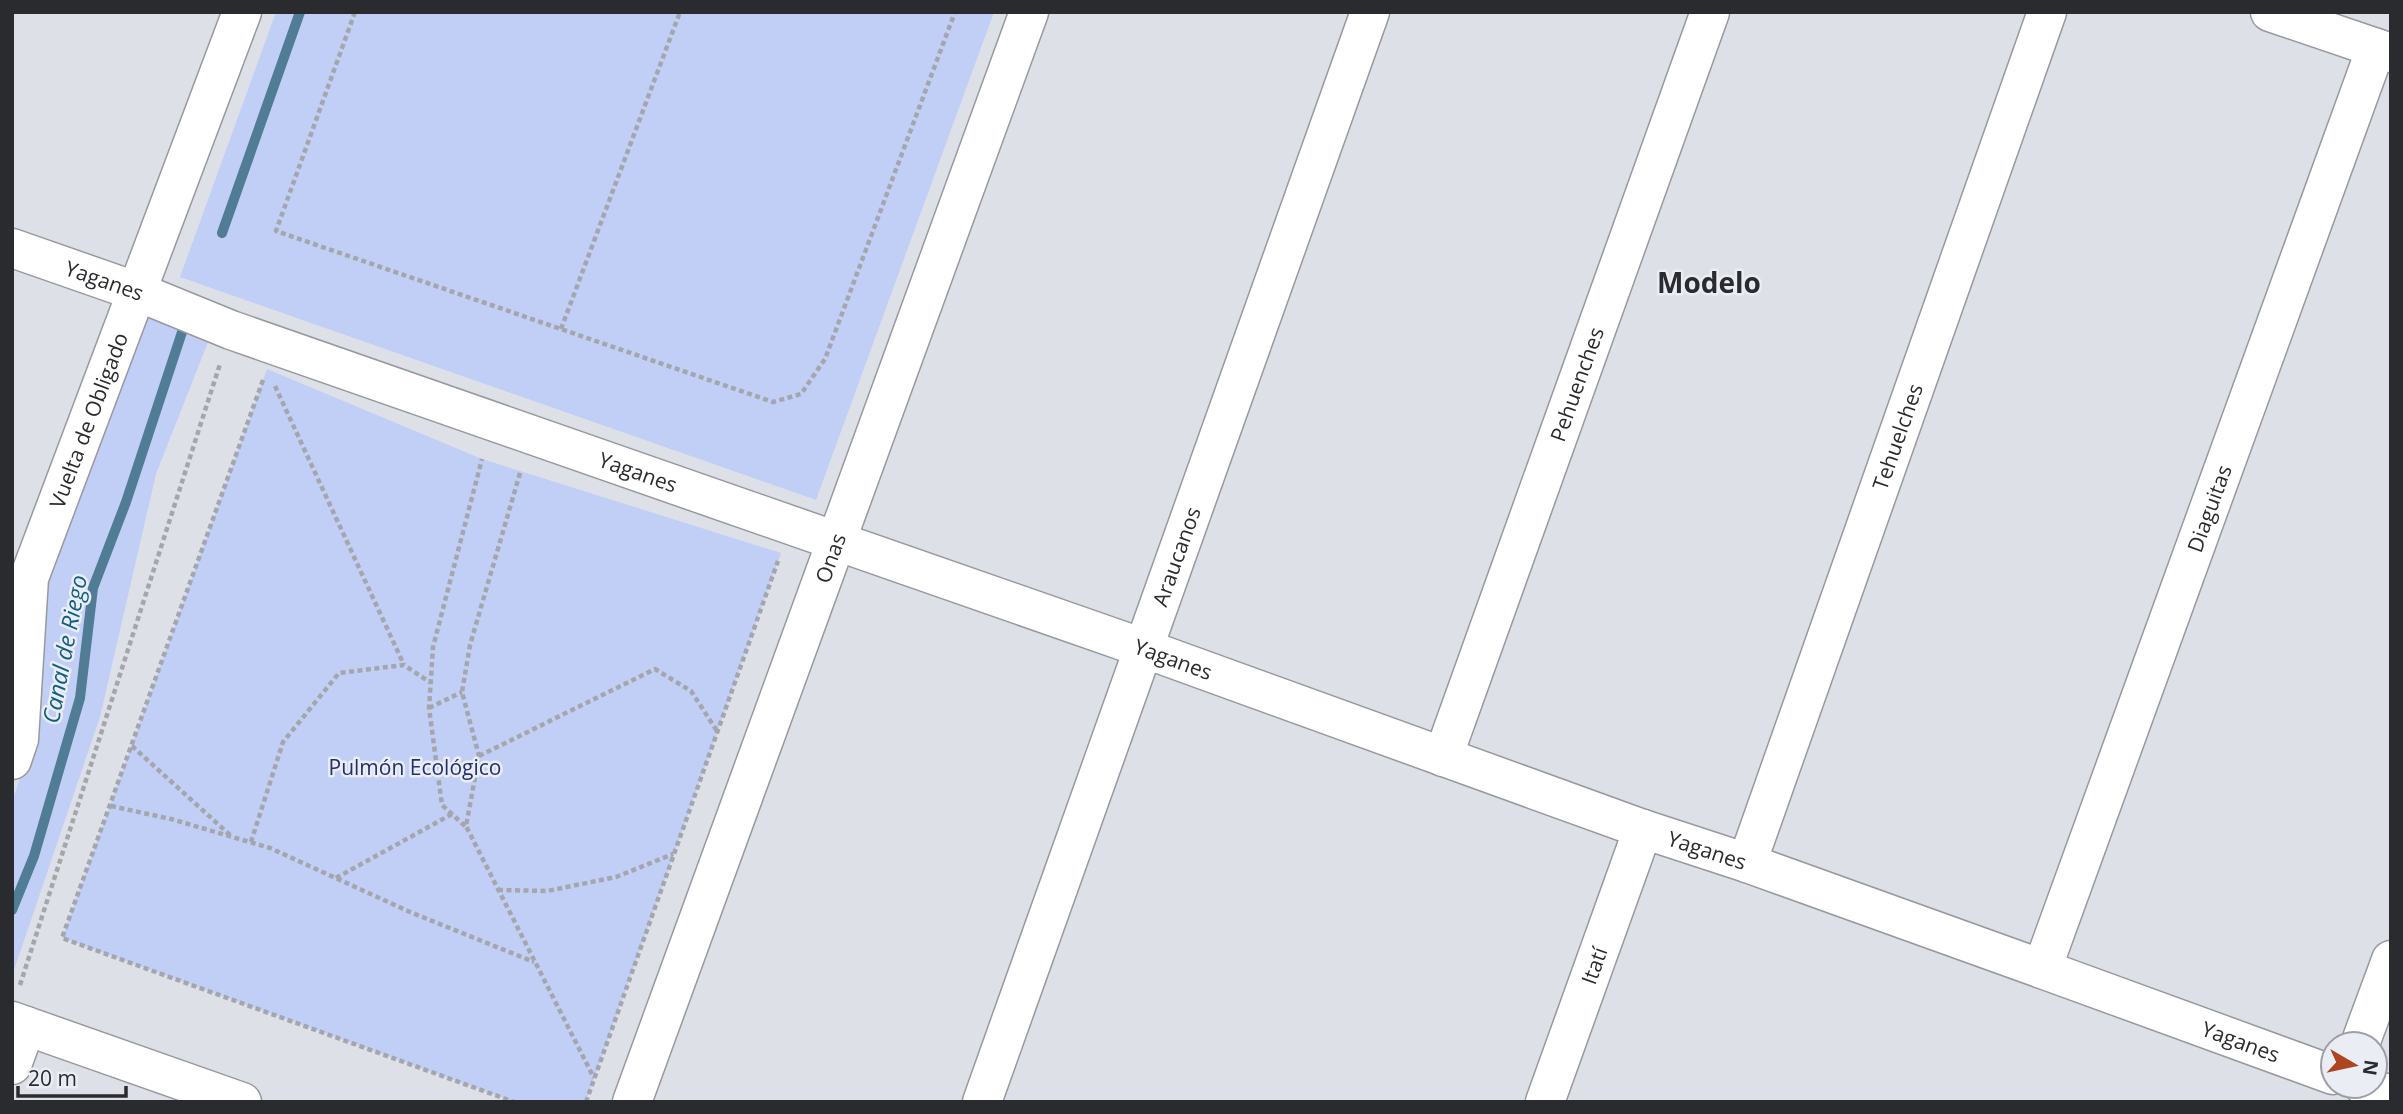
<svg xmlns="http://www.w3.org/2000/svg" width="2403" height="1114" viewBox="0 0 2403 1114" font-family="'Open Sans',sans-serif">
  <rect width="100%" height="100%" fill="#dee0e8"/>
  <path fill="#c1cff6" d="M276,12H994L816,500L180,277Z
    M149,315L210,337L156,474L100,717L12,976V802L37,727L50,572Z
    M267,369L482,459L781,553L586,1102H514L62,938Z"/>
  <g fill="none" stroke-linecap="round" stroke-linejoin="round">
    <path stroke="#517c95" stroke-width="10" d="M222,233L300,12
      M12,910L34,856L80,698L93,588L126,502L186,320"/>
    <g stroke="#9799a0" stroke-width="41">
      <g id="street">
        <path d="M2270,12L2391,53"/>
        <path id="s1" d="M12,248L138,292L231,330L1143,648L1643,829L1747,863L2042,969L2333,1075"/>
        <path id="s2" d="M1443,757L1710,12"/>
        <path id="s3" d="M12,760L19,739L29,578L242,12"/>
        <path id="s4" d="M1747,863L2047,12"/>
        <path id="s5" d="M2042,969L2376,48"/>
        <path d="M2360,1044L2391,960"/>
        <path d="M12,1065L26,1026"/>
        <path d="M2364,1086L2391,1095"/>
        <path id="s6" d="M632,1102L1029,12"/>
        <path id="s7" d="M982,1102L1370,12"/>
        <path id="s8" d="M1545,1102L1643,829"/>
      </g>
    </g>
    <g stroke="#9799a0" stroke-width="41">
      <path id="secondary" d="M12,1021L242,1102"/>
    </g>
    <path stroke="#a4a6ac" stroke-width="4.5" stroke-dasharray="5 3.5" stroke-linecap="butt" d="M355,12L276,231L773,402L801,394L825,359L955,12
      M561,329L680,12
      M263,380L62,938L514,1102
      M275,386L404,665
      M520,473L470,645L462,692L479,756L466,826L594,1078
      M429,708L462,692
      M132,746L230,835
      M479,756L655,669L691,691L717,731
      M111,806L171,819L270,848L410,912L534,962
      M465,826L442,805L429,708L433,647L482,459
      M251,842L283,742L339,673L404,665L431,683
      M336,878L452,814
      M498,890L547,891L616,877L673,854
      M20,985L220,364
      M586,1102L778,561"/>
    <use href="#street" stroke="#fff" stroke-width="38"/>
    <use href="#secondary" stroke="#fff" stroke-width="38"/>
  </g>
  <g text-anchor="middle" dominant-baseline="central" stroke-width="5" stroke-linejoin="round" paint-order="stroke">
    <g font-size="21" fill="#2a2b2e" stroke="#ebedf5">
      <text stroke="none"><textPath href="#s1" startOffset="98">Yaganes</textPath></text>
      <text stroke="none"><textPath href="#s2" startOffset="396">Pehuenches</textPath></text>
      <text stroke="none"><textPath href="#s3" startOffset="352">Vuelta de Obligado</textPath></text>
      <text stroke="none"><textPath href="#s4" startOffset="452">Tehuelches</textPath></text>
      <text stroke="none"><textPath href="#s1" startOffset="665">Yaganes</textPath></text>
      <text stroke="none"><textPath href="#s5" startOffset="490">Diaguitas</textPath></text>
      <text stroke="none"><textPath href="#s6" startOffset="579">Onas</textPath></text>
      <text stroke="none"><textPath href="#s7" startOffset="579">Araucanos</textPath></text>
      <text stroke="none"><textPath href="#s1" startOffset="1232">Yaganes</textPath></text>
      <text stroke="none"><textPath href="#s1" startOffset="1799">Yaganes</textPath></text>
      <text stroke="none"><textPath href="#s8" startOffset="145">Itatí</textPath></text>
      <text stroke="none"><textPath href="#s1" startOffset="2366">Yaganes</textPath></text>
    </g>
    <g font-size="21" fill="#223070" stroke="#ebedf5">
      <text x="415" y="767">Pulmón Ecológico</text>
    </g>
    <g font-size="23" font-style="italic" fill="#125e81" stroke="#ebedf5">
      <text transform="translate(64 649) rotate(-79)">Canal de Riego</text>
    </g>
    <g font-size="28" font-weight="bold" fill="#2a2b2e" stroke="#ebedf5">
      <text x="1709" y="282">Modelo</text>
    </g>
  </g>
  <rect width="2403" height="1114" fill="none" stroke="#2a2b2e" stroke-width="28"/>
  <g transform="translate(2354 1065) rotate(99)"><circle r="33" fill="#ebedf5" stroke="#9e9fa5" stroke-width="2"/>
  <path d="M0-5L12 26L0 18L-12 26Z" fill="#ac4520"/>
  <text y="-10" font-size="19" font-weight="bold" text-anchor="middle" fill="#2a2b2e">N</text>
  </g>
  <path d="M18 1086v10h108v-10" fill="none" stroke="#2a2b2e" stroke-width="3.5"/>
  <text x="28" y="1086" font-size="21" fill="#2a2b2e" stroke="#ebedf5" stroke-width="5" paint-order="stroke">20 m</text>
</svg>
